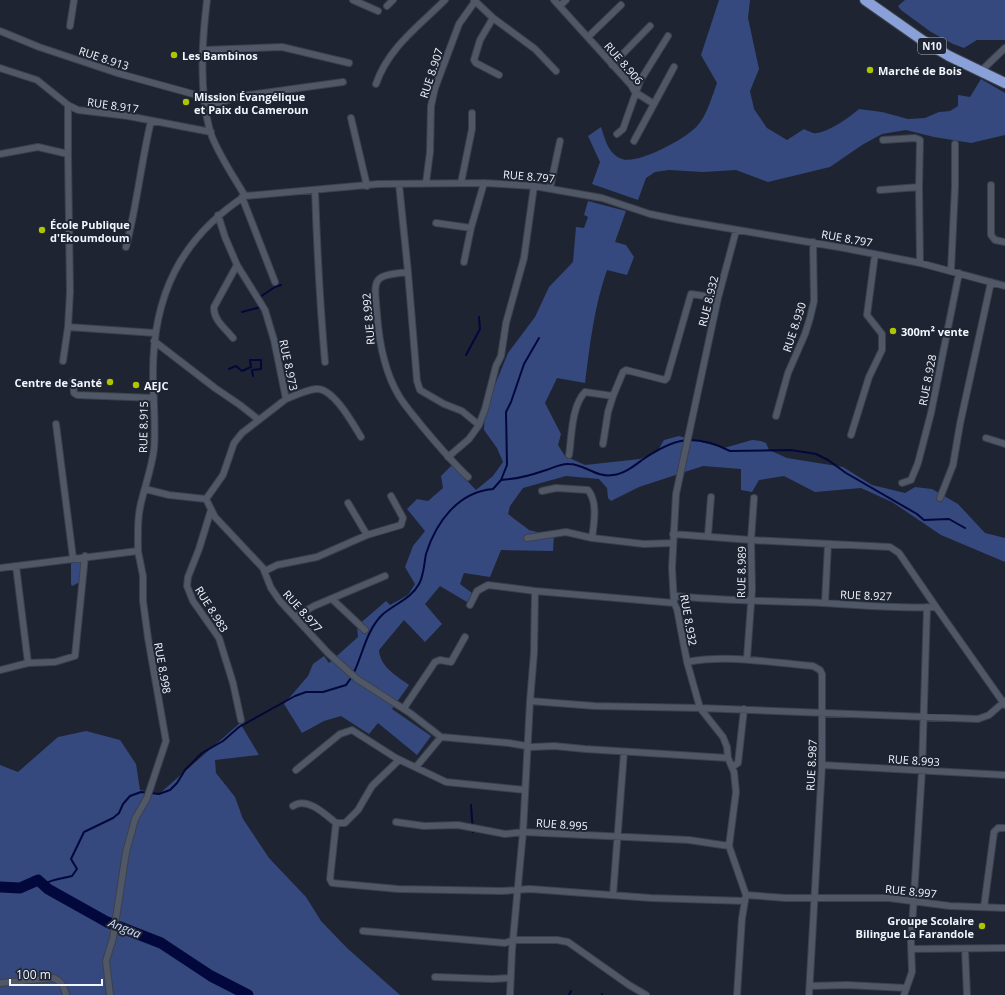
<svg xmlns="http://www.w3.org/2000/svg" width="1005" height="995" viewBox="0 0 1005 995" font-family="'Open Sans',sans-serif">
  <rect width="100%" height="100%" fill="#1e2431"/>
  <path fill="#35497e" d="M719,0H750L748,18L759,69L750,91L754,109L767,128L787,140L804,129C806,130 810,132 813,133C825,135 850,117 859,109L882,112L908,119L925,118L939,112L950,111L958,106V95L970,97L981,79L1005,93V135L971,143L934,137L906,130L882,134L862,145L830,167L768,182L736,170L703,172L669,170L655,172L646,178L638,200L592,184L600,162L588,136L601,127C605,139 608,154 622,159C637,165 688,138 698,125C707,115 712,96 717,83L701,55Z
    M905,0H1005V40H977L964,48L953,44L931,32L901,10L898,6Z
    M588,201L626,211L615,242L626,245L634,257L627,275L607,270C594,307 590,344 585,383L557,378L545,403L561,434L558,445L565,456L585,465L640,459L657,452L664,440L679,436L724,448L752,440L761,441L766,443L769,450L787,458L843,467L872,485L905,493L915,487L932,489L958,504L985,533L1005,538V562L941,535L892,502L861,488L815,492L784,476L759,480L752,492L741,490V469L703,466L639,487L611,501L608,498L607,488L599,479L566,476L523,488L510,506L508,514L529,530L554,536L553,551L501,550L490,577L464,573L460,584L472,593L467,602L440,586L425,604L442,624L425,642L404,620L379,650C380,667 397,676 409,685L392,709L431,736L417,755L378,723L369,734L341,716L324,721L302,733L284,704L308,676L313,664L324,656L329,663L358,637L357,626L386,601L390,605L408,595L415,584L405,567L413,546L425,531L407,509L417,499L428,501L443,488L441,476L452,465L476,490L493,476L503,462L497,448L484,430L485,409L508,353L535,317L549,287L573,262L576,227L584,228L588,217L584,215Z
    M82,560L80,582L72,586L71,584V564L73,561Z
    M240,723L259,755L215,760L216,773L235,797L243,819L269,858L306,897L321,921L347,948L400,995H0V765L18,772L58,737L86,731L120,740L136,764L140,790L159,794Z"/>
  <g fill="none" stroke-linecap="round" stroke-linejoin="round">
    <path stroke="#03083c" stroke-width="2" d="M260,297L275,287L281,285
      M242,312L261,307
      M466,355L480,329L479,317
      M229,369L236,366L242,371L251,367L250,360H261V369L252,370L253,376
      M501,480C516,479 529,476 543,471C552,469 560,463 569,464C585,464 596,478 613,475C624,474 634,466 642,460C674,438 693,433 730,451L791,450L816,454L828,460L846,473L917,514L924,520L949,519L965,528
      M471,805L473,832
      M44,884C53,879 61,879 72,876L77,869L71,859L84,832L113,818L119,813L123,804L130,796L141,792L159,794L170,790L177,783L185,770L202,753L223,741L239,727L295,696L306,692H323L346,685C362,666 362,635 382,615C394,604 411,599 419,584C424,575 424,564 426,554C436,522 458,492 493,489L501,480L507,465L506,412L511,402L524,364L539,338
      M602,994V995
      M569,995L571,991"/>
    <path stroke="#03083c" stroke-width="11" d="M0,887L20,888L38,880L48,889L107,922L161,943L211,976L248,995"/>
    <g stroke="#3b404b" stroke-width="8">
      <path id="minor" d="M207,0C202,40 199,92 210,131C216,151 234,177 245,196L378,184L484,183L534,186L602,198L650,214L679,220L844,248L920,263L1005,286
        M353,0L378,11
        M474,0L493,18L535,49L556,71
        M554,0L631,85L635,92L654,104L674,67
        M387,6L393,0
        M560,6L566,0
        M493,18L480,40L474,60L476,63L499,75
        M70,26L74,0
        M0,31L39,47L117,73L204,97
        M588,37L621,5
        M204,50L282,47L349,63
        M612,65L650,26
        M0,68L37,80L68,105L78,110L128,116L211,132
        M981,71L1005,48
        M376,84C388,48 419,26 445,0
        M206,107L241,96L343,82
        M351,118L367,186
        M617,134L623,129L640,81L668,36
        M883,140L915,138L920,140L919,187L920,263
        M634,141L654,104
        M0,154L38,147L68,154V105
        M426,183L430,152L431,106L435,88L459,24L476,0
        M461,183L472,129V113
        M399,184L408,272C371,276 374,278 377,314C379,342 384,371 399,396C405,406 414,416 421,425C436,443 451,461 468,477
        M991,185V235L995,240L1005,242
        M550,188L560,141
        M315,190C317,247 320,305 325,362
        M880,190L919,187
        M242,197L275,282
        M436,223L471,228
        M736,231L718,298L676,494L672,568L674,603L677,609L687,662L700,708L978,719L989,715L1005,701
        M126,247C137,205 141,163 151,121
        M464,262L471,228L484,183
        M951,270L955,187V144
        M408,272L417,381L420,390L444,404L462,411L479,425
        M68,327L155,333
        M233,338C226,329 213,320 214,307L237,265
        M154,341L215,388L240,405L259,420
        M63,361L68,327L70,292L68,154
        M73,381L74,393L77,395L154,398
        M286,399C296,395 306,390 316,389C333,387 353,424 361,437
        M776,416L788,373L805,334L810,318L814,301L813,242
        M56,424L73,558
        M851,435L869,377L882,350V334L867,315L875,254
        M986,438L1005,444
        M603,444L608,412L613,396
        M569,455C572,436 571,407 585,392L613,396L623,372L626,370L665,380L667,378L691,294L718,298
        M448,457L469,439L479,425L485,409L496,366L501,356L506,323L524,258L534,186
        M902,483L911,480L918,463L931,413L959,273
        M145,489L169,495L206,499L215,517L263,568L271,588L280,601L328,653L357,679L410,713L441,737L509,743L532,747L554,746L585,749L728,758
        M542,491L556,488L588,490C598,502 594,523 592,538
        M754,498L751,540L890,547L899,553L936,607
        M940,498L953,465L960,424L991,282
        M206,499L223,475L234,443L242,433L286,399L274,340L265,310L237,265L225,237L218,215
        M348,503L367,535
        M211,510L199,549L188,577L187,586L193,601L219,638L233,683L241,720
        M673,534L751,540L752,590L747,658
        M708,535L711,497
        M527,538L566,532L592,538L644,544L673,543
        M0,568L138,551C138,534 137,516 142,499C146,483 152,466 154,449C156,424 153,398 153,373C153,296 180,239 245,196
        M265,571L277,565L317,557L367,535L401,525L403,518L391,496
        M675,596C724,601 774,601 823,603C861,605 898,609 936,607L1005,705
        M332,599L365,630
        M825,603L828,544
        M470,605L477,591L488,585L535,591L674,603
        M295,617L314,606L385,576
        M687,662C730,654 771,663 813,666L820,670L822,674V765L809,995
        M28,663L55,662L75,656L85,556
        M0,670L28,663L16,566
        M530,701L595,706L700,708L723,737L727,747L728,758L734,772L736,792L729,846L689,840L523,832Z
        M530,701L534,653L535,591
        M404,708L435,662L440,660L451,662L465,637
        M822,765L1005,775
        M416,767L441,737
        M732,767L738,763L744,709
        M296,770L340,734L352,730L396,758L446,782L525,790
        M293,806C307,796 326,815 336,823H345L358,810L372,786L399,760
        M396,822L424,826L458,825L505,834L523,832L512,950L510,995
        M336,823L330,879L332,883L398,889L502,891L530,889L651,898L745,901
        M729,846L746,895L742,918L737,995
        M613,895L624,752
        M746,895L786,898H889L950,906L1005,908
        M984,907L994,832L998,828H1005
        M363,931L505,943L514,940H557L568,942L629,985L646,995
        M911,949L1005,948
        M965,949L967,995
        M435,977L492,979L511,978
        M0,983L54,978C62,982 64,987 66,995
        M810,986L847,985L906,988
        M110,995L106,961L113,938L126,852L135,819L147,798L166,741L148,638L143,601V576L138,551
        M904,995L912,972L911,942L922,770L927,607"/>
    </g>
    <g stroke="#3b404b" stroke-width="12">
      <path id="trunk" d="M865,0L922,40L949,56L1005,83"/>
    </g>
    <use href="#minor" stroke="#505766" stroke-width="6"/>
    <use href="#trunk" stroke="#89a0d8" stroke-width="10"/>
  </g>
  <g fill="#b0c501" stroke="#1e2431" stroke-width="1.5">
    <circle cx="174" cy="55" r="4"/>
    <circle cx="870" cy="70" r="4"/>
    <circle cx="186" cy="102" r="4"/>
    <circle cx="42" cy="230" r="4"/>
    <circle cx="893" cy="331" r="4"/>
    <circle cx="110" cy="382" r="4"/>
    <circle cx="136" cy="385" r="4"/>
    <circle cx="982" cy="926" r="4"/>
  </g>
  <g text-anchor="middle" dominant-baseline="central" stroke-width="4" stroke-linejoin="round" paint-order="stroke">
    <rect fill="#1e2431" stroke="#b2b6c0" stroke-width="1" x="918" y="38" width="28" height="16" rx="3"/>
    <g font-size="10" font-weight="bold" fill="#f1f5fe">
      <text x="932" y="46">N10</text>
    </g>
    <g font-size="11" font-weight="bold" fill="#f1f5fe" stroke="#1e2431" text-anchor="start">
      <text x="182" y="55">Les Bambinos</text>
      <text x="878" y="70">Marché de Bois</text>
      <text x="194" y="96">Mission Évangélique<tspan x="194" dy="13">et Paix du Cameroun</tspan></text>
      <text x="50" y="224">École Publique<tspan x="50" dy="13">d'Ekoumdoum</tspan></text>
      <text x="901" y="331">300m² vente</text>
      <text x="102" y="382" text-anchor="end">Centre de Santé</text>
      <text x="144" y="385">AEJC</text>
      <text x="974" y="920" text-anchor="end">Groupe Scolaire<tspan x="974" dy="13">Bilingue La Farandole</tspan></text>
    </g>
    <g font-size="11" fill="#f1f5fe" stroke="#1e2431">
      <text transform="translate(104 58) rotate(18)">RUE 8.913</text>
      <text transform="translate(624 63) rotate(49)">RUE 8.906</text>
      <text transform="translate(431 73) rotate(-72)">RUE 8.907</text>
      <text transform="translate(113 105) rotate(8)">RUE 8.917</text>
      <text transform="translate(529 176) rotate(5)">RUE 8.797</text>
      <text transform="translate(847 238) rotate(10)">RUE 8.797</text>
      <text transform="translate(708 301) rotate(-76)">RUE 8.932</text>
      <text transform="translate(368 319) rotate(-95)">RUE 8.992</text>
      <text transform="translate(794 327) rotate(-72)">RUE 8.930</text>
      <text transform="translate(289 365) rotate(78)">RUE 8.973</text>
      <text transform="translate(927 380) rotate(-79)">RUE 8.928</text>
      <text transform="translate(143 427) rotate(-89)">RUE 8.915</text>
      <text transform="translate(741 572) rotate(-89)">RUE 8.989</text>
      <text transform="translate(866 595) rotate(2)">RUE 8.927</text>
      <text transform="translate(212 609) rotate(58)">RUE 8.983</text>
      <text transform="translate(303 611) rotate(48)">RUE 8.977</text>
      <text transform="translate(689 620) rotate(80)">RUE 8.932</text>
      <text transform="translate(163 668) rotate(80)">RUE 8.998</text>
      <text transform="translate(914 760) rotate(4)">RUE 8.993</text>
      <text transform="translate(811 765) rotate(-87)">RUE 8.987</text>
      <text transform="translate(562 824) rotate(4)">RUE 8.995</text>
      <text transform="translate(911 891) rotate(6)">RUE 8.997</text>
    </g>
    <g font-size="12" font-style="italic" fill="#ccdbfe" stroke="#1e2431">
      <text transform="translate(125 928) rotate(22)">Angaa</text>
    </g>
  </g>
  <path d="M10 979v6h92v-6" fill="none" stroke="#f1f5fe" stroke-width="2"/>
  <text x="16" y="979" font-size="12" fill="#f1f5fe" stroke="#1e2431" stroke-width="3" paint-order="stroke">100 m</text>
</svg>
